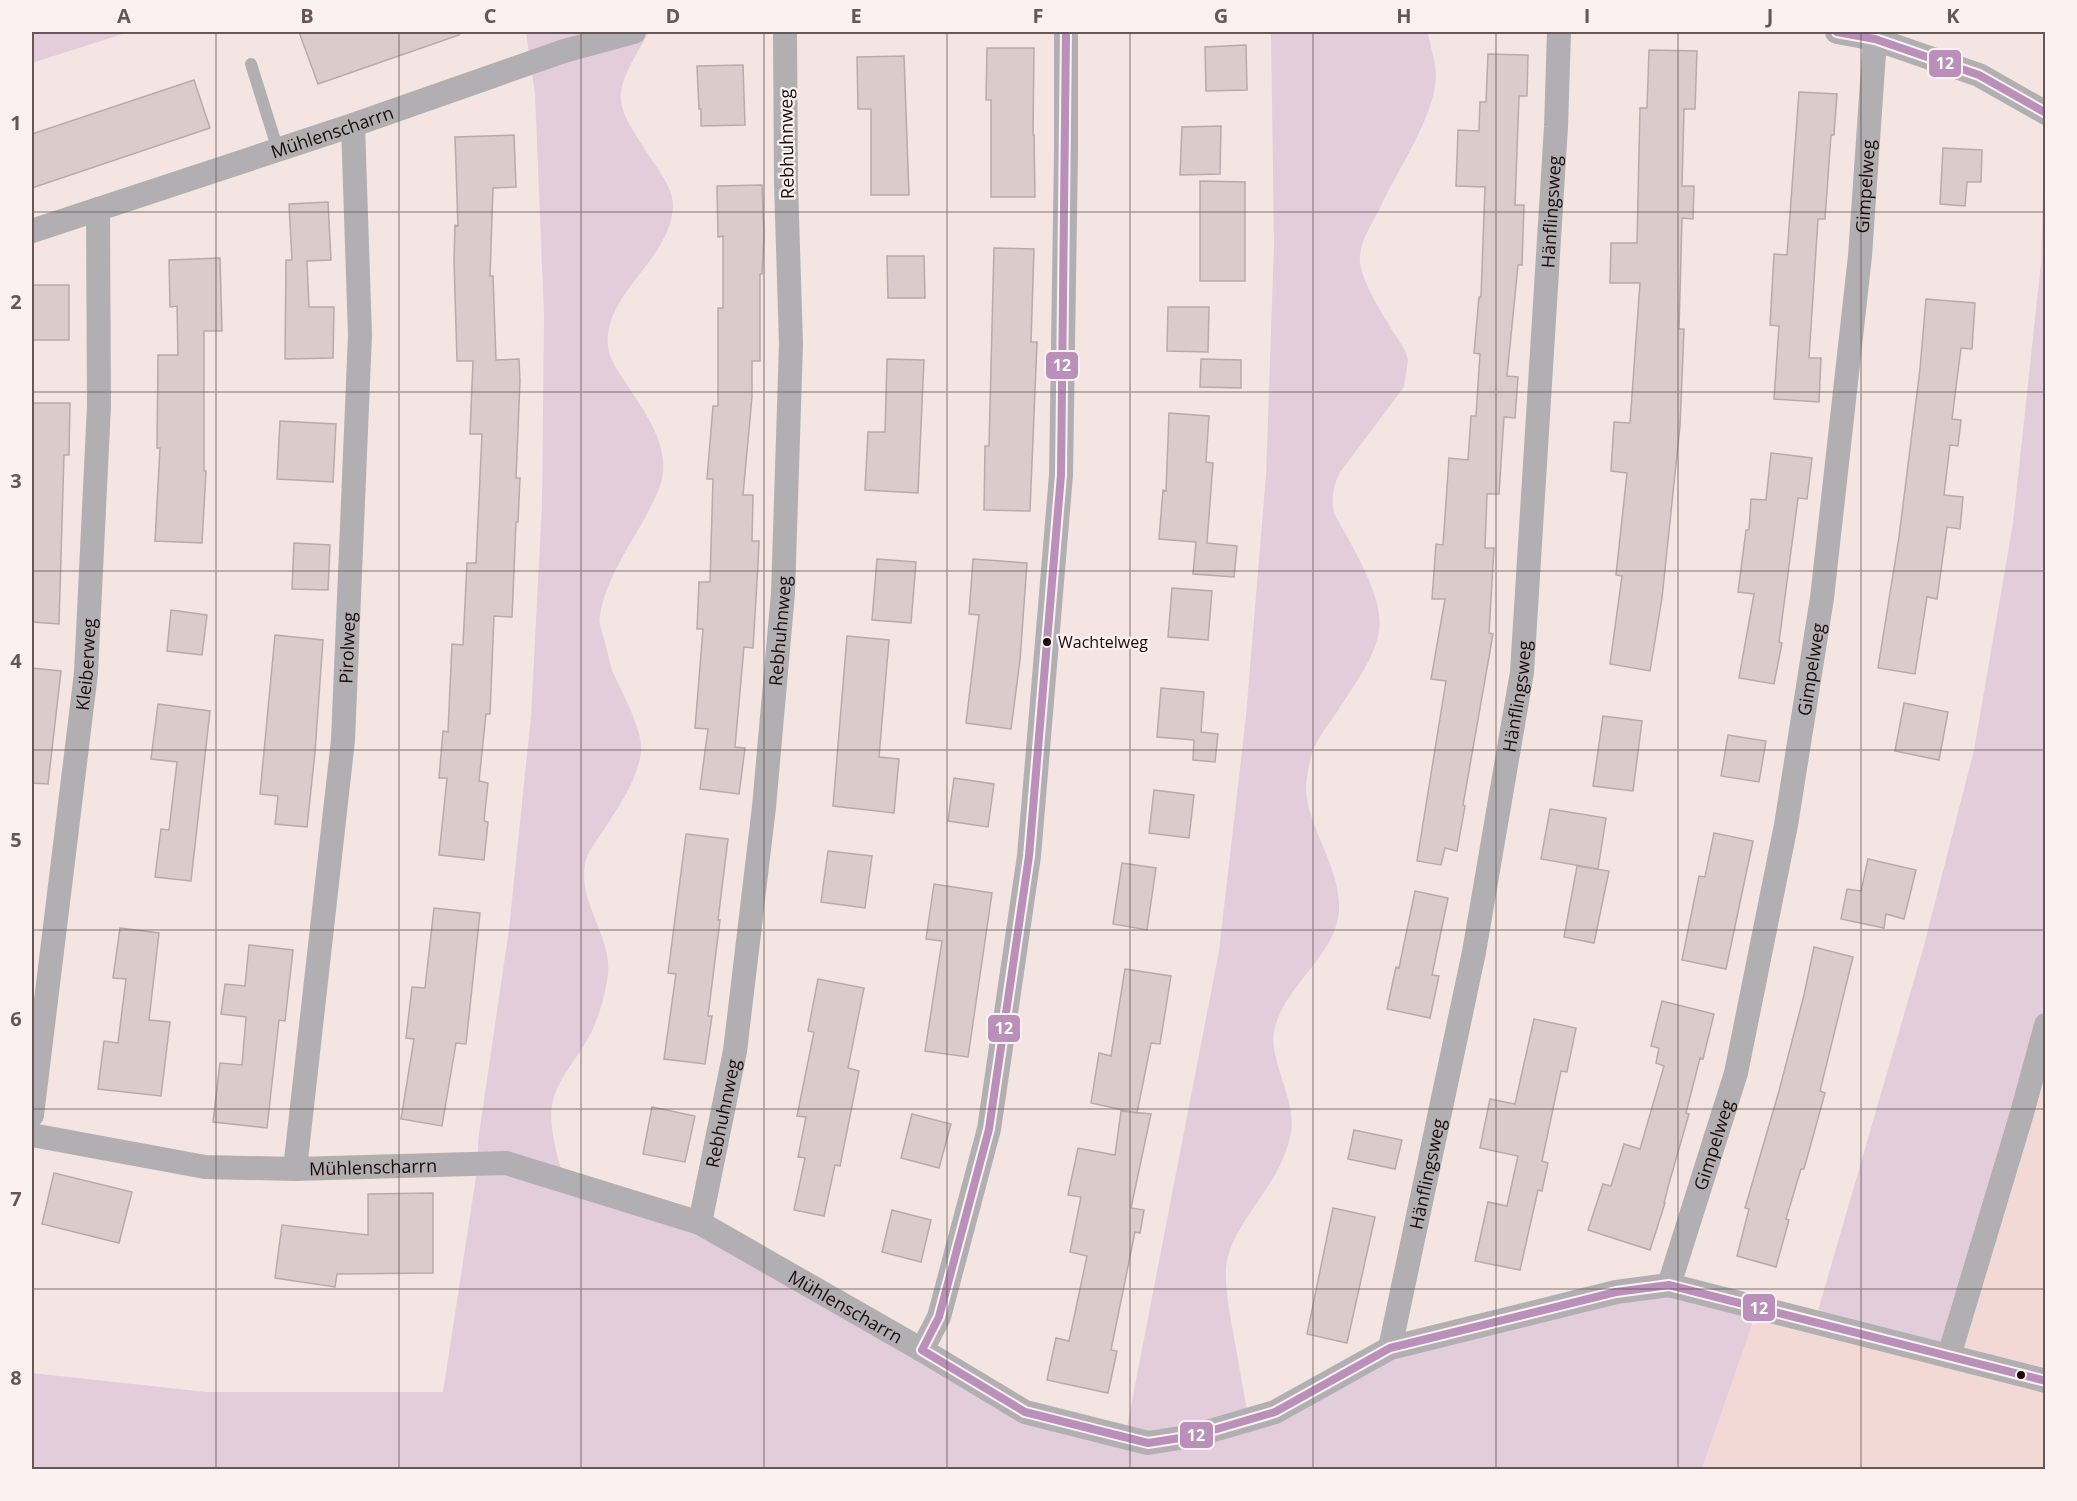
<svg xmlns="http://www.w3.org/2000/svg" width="2077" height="1501" viewBox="0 0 2077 1501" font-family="'Open Sans',sans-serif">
  <rect width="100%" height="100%" fill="#f4e5e2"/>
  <path fill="#f2d9d5" d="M2045,1025V1469L1702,1470L1751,1326L1782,1313L1949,1356Z"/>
  <path fill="#e4cddb" d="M32,32H129L32,63Z
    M526,32H649C608,102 613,100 656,166C664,178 673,191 673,206C671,260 603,293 608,346C609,358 617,370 624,380C641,407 666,438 663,471C662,488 652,503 645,518C628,548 606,580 600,615C598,623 602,631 604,639C607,649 609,660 612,670C621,691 644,731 641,753C636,783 619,806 603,831C596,842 587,852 585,864C578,903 612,936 608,974C605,998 597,1025 584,1045C573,1063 559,1079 553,1100C547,1126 558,1156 564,1181L700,1223L1025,1412L1125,1437L1219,951L1246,716L1266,475L1274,245L1271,32H1428C1430,46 1436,62 1436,76C1435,117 1396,172 1379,210C1372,224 1361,240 1360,256C1357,279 1392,329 1405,350L1408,360L1404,387L1341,471C1333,485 1331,498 1334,513C1350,543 1385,597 1379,631C1374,660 1354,685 1339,709C1329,724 1313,743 1310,761C1308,770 1306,780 1306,790C1308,830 1346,875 1338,918C1331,958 1286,986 1275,1027C1266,1058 1297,1098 1291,1132C1284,1173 1255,1201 1236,1236C1231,1246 1227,1257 1226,1268C1225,1291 1230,1314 1234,1337C1239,1364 1243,1392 1249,1419L1390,1348L1669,1285L1758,1307L1702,1469L32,1470V1373L206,1392H443L478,1164V1141L509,929L531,716L542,505L544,315L535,94Z
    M2045,124V1025L1949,1356L1815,1321L1923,949L1974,750L2013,523L2041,263Z"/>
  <path fill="#dbcccb" stroke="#b9aaaa" stroke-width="1.5" d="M299,32H459V35L318,84Z
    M1246,45L1247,90L1206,91L1205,47Z
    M987,48H1034L1033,135H1034L1035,197H991V100H986Z
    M1649,50L1697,51L1695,109H1684L1682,186H1694L1693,219L1682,218L1679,329H1684L1680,426L1662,598L1650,671L1610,664L1622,576L1616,575L1627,473L1611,471L1614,422L1630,423L1640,283H1610L1611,243H1637L1640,108H1647Z
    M1488,54L1528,55L1527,96H1519L1515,205H1524L1522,265H1518L1507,376L1518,377L1515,418L1504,417L1499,494H1487L1485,548H1494L1489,633L1493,634L1463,805L1465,806L1457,851L1445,848L1441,865L1417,861L1446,681L1431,679L1445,599H1432L1436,544L1443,545L1449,458L1468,460L1471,416H1476L1480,354L1474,353L1479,297H1481L1485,187L1456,186L1458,130L1479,131L1480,102H1486Z
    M904,56L909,195H871V109H858L857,57Z
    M743,65L745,125L701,126V109H699L697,66Z
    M194,80L210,128L32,188V134Z
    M1799,92L1837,94L1834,135H1831L1825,219H1818L1809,358H1821L1819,402L1774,399L1779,326L1770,325L1774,254L1787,255Z
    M1221,126L1220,174L1180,175L1182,127Z
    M514,135L516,187L493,188L490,276H493L496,360L519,359L520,381L516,478H520L518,522H516L512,617L494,616L490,714H486L479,781L488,783L484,821L488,822L484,860L439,855L447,778H439L443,731L448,732L452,644L463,645L467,563H476L482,434H470L473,361H457L454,260L455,225L458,226L455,137Z
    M1943,148L1982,150L1981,182H1967L1965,206L1940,204Z
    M1200,181L1245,182V281H1200Z
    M762,185L764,235L762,274H760V361H752V397L743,495H753L752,541H759L758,565L753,648L744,647L735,747L745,748L739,794L700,789L708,729L695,728L703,629H697L699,582H710L713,479H707L713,406H718V308H723V236L718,237L717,186Z
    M328,202L331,260L307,261L309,307H334L333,358L285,359L286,260H292L289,204Z
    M994,248L1034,249L1031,342H1037L1030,511L984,510L985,446H989Z
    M887,256H924L925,298H888Z
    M220,258L222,331H204V471H206L202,543L155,541L160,448H157L158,355H178L177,306L170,307L169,260Z
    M32,285H69V340H32Z
    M1926,299L1975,303L1972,349L1961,348L1952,419L1961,420L1958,446L1950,445L1944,495L1963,497L1960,529L1947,527L1937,599L1927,597L1915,674L1878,668L1899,537L1920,369Z
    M1168,307H1209L1208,352L1167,351Z
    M887,359L924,360L918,493L865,490L868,432H885Z
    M1201,359L1241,360V388L1200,387Z
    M32,403H70L69,455H64L59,624L32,622Z
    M1169,413L1209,416L1206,462L1213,463L1207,543L1237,546L1234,577L1193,574L1196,542L1159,539L1163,490L1166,491Z
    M280,421L336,424L333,482L277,479Z
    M1771,453L1812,458L1807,499L1798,498L1779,642L1782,643L1774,684L1739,678L1754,594L1738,592L1746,530H1749L1751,499L1766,500Z
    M294,543L330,545L328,590L292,589Z
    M877,559L916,562L911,623L872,620Z
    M973,559L1027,563L1020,660L1011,729L966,723L979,615L969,614Z
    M1172,588L1212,591L1208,640L1168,637Z
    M171,610L207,615L202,655L167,651Z
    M275,635L323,640L315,752L307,827L275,824L278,796L260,794Z
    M847,636L889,640L879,757L899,759L894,813L833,806Z
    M32,668L61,671L48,784L32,783Z
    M1161,688L1204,692L1201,732L1218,734L1215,762L1193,760L1194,740L1157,737Z
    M1904,703L1948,712L1939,760L1895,751Z
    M158,704L210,711L191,881L155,877L161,829L169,830L177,762L151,759Z
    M1603,716L1642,721L1633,791L1593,786Z
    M1728,735L1766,741L1759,782L1721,776Z
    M954,778L994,784L988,827L948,821Z
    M1154,790L1194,795L1189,838L1149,833Z
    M1550,809L1606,818L1598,869L1541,859Z
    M1714,833L1753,841L1726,969L1682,960L1699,876L1705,877Z
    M686,834L728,839L718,920H720L708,1016H712L705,1064L664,1059L676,974L668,973Z
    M828,851L872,856L865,908L821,902Z
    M1868,859L1916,870L1904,919L1886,914L1884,928L1841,919L1847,889L1861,891Z
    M1122,863L1156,868L1147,930L1113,924Z
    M1577,866L1609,871L1594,943L1564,937Z
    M934,884L992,893L968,1057L925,1051L942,941L926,939Z
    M1415,891L1448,898L1432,975L1439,976L1430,1018L1387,1009L1396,967L1399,968Z
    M434,908L480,913L466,1044L456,1043L442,1126L401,1119L414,1039L406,1038L412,987L425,988Z
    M120,928L159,933L149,1020L170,1022L161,1096L98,1089L104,1041L118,1043L126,979L113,978Z
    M249,945L293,950L285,1021L279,1020L267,1128L213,1122L220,1063L242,1065L246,1017L221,1014L225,984L245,986Z
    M1814,947L1853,957L1820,1091L1825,1093L1804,1169H1801L1786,1219L1789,1220L1776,1267L1737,1256L1749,1209L1745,1208L1779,1091L1804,995Z
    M1125,969L1171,976L1160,1044L1151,1043L1137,1113L1091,1103L1099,1053L1111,1056Z
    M818,979L864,988L848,1068L859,1071L840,1166L835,1165L824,1216L794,1210L805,1158L798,1157L806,1117L797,1116L814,1032L808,1031Z
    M1662,1001L1714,1014L1703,1059L1700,1058L1686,1113L1689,1114L1668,1187L1664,1203H1665L1650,1250L1588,1230L1603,1184L1611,1186L1624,1144L1640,1149L1664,1066L1656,1063L1659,1048L1651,1046Z
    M1534,1019L1576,1028L1567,1072L1561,1071L1542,1161L1548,1163L1542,1191L1538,1190L1520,1270L1475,1261L1488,1202L1507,1206L1518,1156L1480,1148L1490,1099L1515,1104Z
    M652,1107L695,1116L685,1162L643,1154Z
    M1121,1111L1151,1114L1131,1208L1144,1210L1140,1233L1135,1232L1111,1350L1117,1351L1108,1393L1047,1380L1056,1338L1069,1341L1087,1256L1070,1252L1081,1197L1068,1195L1078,1148L1115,1155Z
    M912,1114L951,1124L939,1168L901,1158Z
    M1354,1130L1402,1140L1395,1169L1348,1159Z
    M54,1173L132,1192L119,1243L42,1224Z
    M433,1193V1273L337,1274L335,1287L275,1278L282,1225L368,1235V1194Z
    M1333,1208L1375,1217L1347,1343L1307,1334Z
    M892,1210L931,1220L921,1262L882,1252Z"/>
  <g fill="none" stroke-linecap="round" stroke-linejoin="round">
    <path stroke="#b1afb2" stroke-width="12" d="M251,64L278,150"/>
    <g stroke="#b1afb2" stroke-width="24">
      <path d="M1837,32L1875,39L1979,75L2046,113"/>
      <path id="s1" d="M32,231L353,125L564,51L634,32"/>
      <path id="s2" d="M32,1115L86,673L99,406L98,209"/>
      <path id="s3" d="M32,1135L205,1167L295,1169L506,1163L700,1223L922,1350L1025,1412L1148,1443L1193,1436L1275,1412L1390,1348L1616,1292L1669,1285L2046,1381"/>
      <path id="s4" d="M295,1169L343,740L360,335L353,125"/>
      <path id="s5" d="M700,1223L735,1051L764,807L783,593L791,344L786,183L785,32"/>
      <path id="s6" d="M1669,1285L1736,1073L1786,825L1822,598L1860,256L1875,39"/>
      <path id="s7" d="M1390,1348L1474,952L1522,672L1556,127L1559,32"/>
      <path d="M922,1350L939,1317L989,1129L1029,856L1061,475L1066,151V32"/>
      <path d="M1949,1356L2022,1113L2046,1025"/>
    </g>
    <g stroke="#fbf1f0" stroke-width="12">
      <path id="bus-1" d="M1837,32L1875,39L1979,75L2046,113
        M922,1350L939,1317L989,1129L1029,856L1061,475L1066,32
        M922,1350L1025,1412L1148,1443L1193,1436L1275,1412L1390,1348L1616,1292L1669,1285L2046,1381"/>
    </g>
    <use href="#bus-1" stroke="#ba8fba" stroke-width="8"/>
  </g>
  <path fill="none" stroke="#665756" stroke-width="1.5" stroke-opacity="0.55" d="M216,32V1470M399,32V1470M581,32V1470M764,32V1470M947,32V1470M1130,32V1470M1313,32V1470M1496,32V1470M1678,32V1470M1861,32V1470M32,212H2046M32,392H2046M32,571H2046M32,750H2046M32,930H2046M32,1109H2046M32,1289H2046"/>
  <g fill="#1a0b0a" stroke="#fbf1f0" stroke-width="2">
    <circle cx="1047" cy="642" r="5"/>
    <circle cx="2021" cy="1375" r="5"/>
  </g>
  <g text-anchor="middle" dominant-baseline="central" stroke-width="4.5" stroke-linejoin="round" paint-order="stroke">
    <g font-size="16" fill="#1a0b0a" stroke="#fbf1f0" text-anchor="start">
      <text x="1058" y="642">Wachtelweg</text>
    </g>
    <g font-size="18" fill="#1a0b0a" stroke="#fbf1f0">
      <text stroke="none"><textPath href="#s1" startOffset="316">Mühlenscharrn</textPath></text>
      <text transform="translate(786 144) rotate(-91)">Rebhuhnweg</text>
      <text stroke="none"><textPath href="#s6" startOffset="1119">Gimpelweg</textPath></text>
      <text stroke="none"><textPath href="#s7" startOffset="1150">Hänflingsweg</textPath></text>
      <text stroke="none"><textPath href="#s5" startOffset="598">Rebhuhnweg</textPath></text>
      <text stroke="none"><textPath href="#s4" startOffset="524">Pirolweg</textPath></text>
      <text stroke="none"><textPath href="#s2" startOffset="454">Kleiberweg</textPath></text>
      <text stroke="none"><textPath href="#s6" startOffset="633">Gimpelweg</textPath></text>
      <text stroke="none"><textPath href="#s7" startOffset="664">Hänflingsweg</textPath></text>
      <text stroke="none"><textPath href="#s5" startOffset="112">Rebhuhnweg</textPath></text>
      <text stroke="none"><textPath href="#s6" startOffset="147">Gimpelweg</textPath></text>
      <text stroke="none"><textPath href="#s3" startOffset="344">Mühlenscharrn</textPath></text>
      <text stroke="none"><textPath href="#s7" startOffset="178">Hänflingsweg</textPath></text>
      <text stroke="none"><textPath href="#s3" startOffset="848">Mühlenscharrn</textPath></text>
    </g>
  </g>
  <g stroke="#fbf1f0" stroke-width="2">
    <rect x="1928" y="49" width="34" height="29" rx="6" fill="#ba8fba"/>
    <rect x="1045" y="351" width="34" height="29" rx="6" fill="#ba8fba"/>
    <rect x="987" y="1014" width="34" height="29" rx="6" fill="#ba8fba"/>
    <rect x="1742" y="1293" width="34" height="29" rx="6" fill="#ba8fba"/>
    <rect x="1179" y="1421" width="35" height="28" rx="6" fill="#ba8fba"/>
  </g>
  <g font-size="16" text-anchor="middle" font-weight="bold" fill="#fff">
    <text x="1945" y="69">12</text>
    <text x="1062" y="371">12</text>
    <text x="1004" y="1034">12</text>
    <text x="1759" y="1314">12</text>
    <text x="1196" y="1441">12</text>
  </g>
  <rect width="2077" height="1501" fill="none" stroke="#fbf1f0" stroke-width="66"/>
  <rect x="33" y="33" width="2011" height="1435" fill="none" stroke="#665756" stroke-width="2"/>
  <g font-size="20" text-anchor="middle" font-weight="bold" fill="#665756">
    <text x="124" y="23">A</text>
    <text x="307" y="23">B</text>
    <text x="490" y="23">C</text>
    <text x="673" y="23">D</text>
    <text x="856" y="23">E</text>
    <text x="1038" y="23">F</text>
    <text x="1221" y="23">G</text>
    <text x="1404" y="23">H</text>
    <text x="1587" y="23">I</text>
    <text x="1770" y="23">J</text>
    <text x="1953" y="23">K</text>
    <text x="16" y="130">1</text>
    <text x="16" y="309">2</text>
    <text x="16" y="488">3</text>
    <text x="16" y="668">4</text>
    <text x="16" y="847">5</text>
    <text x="16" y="1026">6</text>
    <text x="16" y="1206">7</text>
    <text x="16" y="1385">8</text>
  </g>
</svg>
